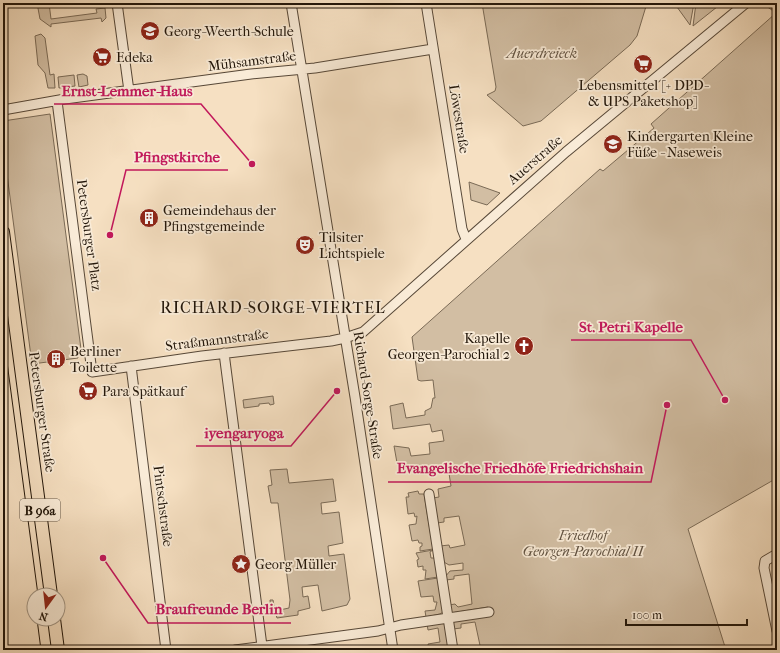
<svg xmlns="http://www.w3.org/2000/svg" width="780" height="653" viewBox="0 0 780 653" font-family="'IM FELL French Canon',serif">
  <rect width="100%" height="100%" fill="#f6e0c2"/>
  <filter id="stains"><feTurbulence type="fractalNoise" baseFrequency=".005" numOctaves="4"/><feColorMatrix values="0 0 0 0 .2 0 0 0 0 .09 0 0 0 0 .02 0 0 0 .5 -.17"/></filter>
  <radialGradient id="worn" r=".72"><stop offset=".6" stop-color="#630" stop-opacity="0"/><stop offset="1" stop-color="#630" stop-opacity=".3"/></radialGradient>
  <path fill="#d2bea3" stroke="#7a6a56" d="M37,3H49L51,19L97,13L96,9L105,8L106,18L102,22L101,18L51,24V27L40,19Z
    M482,3H647L637,36L630,45L541,121L523,126L487,95L495,91L496,87Z
    M685,3H694L690,25L677,7Z
    M696,3H722L693,26Z
    M762,3L777,5V478L688,529L726,650H481L475,622L461,624V628L453,629V621L489,615L488,607L451,613L449,605L455,604L458,607L472,604L469,574L454,576V579L446,580L445,577L450,571L463,570V563L449,565L442,561L440,546L449,545L450,548L465,545L459,516L444,518V522L437,523L433,498L439,497L438,489L451,486L448,467L430,468L399,474L394,446L409,448L411,456L430,454L429,443L444,441L442,430L432,432L430,424L393,429L390,406L403,403L406,418L425,415V411L431,408L433,398H435L433,380L421,381L418,380L412,337L600,169L603,171L654,128L651,124L776,13Z
    M41,34L45,38L50,75L54,74L55,88H48L45,73L38,65L35,36Z
    M83,74L87,76L88,85L79,87L77,75Z
    M74,75L75,86L59,88L58,77Z
    M50,114L81,349L77,355L78,358L32,364L3,144V121Z
    M469,182L500,193L487,205L471,200Z
    M273,396L274,404L270,405L269,403L259,404V406L244,408L243,400Z
    M287,469L289,483L333,479L336,501L321,503L322,514L339,512L343,543L328,546L329,556L344,554L350,599L347,605L322,611L318,585L302,587L303,597L308,596L310,608L298,611V615L277,618L275,612H271L270,600H273L275,611L289,608L290,600L278,503H271L268,486L272,485L270,470Z
    M418,491L419,494H424L433,549L420,551V547L422,546V543H419L418,540L412,541L409,525L416,524L417,516L415,517L414,513L408,514L406,497H409L408,493Z
    M433,550L430,552L431,558H435L438,577L425,579L426,570H423V566L418,567L417,560L419,559L416,553Z
    M438,578L443,612L440,614L426,617L425,611L435,610L437,602H434L433,596L421,597L418,581Z
    M444,622L449,650H429L428,644L440,642L438,628L428,630L427,624Z"/>
  <g fill="none" stroke-linecap="round" stroke-linejoin="round">
    <g stroke="#574838" stroke-width="11">
      <path id="minor" d="M117,3L129,91
        M291,3L355,397L393,650
        M426,3L462,229L466,239
        M57,101L92,372L202,356L331,341L345,338L363,332L566,152L746,3
        M3,110L65,99L251,74L315,68L433,49
        M224,353L262,646
        M131,366L166,650
        M429,494L453,650
        M777,554L765,561L764,568L777,631
        M235,650L378,631L401,625L489,612"/>
    </g>
    <g stroke="#22160a" stroke-width="14">
      <path id="major" d="M3,232L51,595
        M54,619L58,650"/>
    </g>
    <use href="#minor" stroke="#f9ebd7" stroke-width="9"/>
    <use href="#major" stroke="#f6e0c2" stroke-width="12"/>
    <path stroke="#22160a" stroke-width="1" d="M3,332L38,595
      M37,619L41,650"/>
  </g>
  <defs>
    <g id="school-disc" transform="scale(1)"><circle r="9.5" fill="#8f2418" stroke="#f9ebd7"/><path d="M0-5L7-2L0 1L-7-2ZM-4 1L0 2.5L4 1V4Q0 6-4 4Z" fill="#fff"/></g>
    <g id="supermarket-disc" transform="scale(1)"><circle r="9.5" fill="#8f2418" stroke="#f9ebd7"/><path d="M-6-5.5h2.5l.6 2H6L4.5 2H-2.5L-4.4-4H-6ZM-1.5 3.2a1.3 1.3 0 1 0 .1 0ZM3 3.2a1.3 1.3 0 1 0 .1 0Z" fill="#fff"/></g>
    <g id="building-disc" transform="scale(1)"><circle r="9.5" fill="#8f2418" stroke="#f9ebd7"/><path d="M-4-6H4V6H1V3H-1V6H-4ZM-2.5-4.3h1.7v1.8h-1.7ZM.8-4.3h1.7v1.8H.8ZM-2.5-1h1.7V.8h-1.7ZM.8-1h1.7V.8H.8Z" fill="#fff"/></g>
    <g id="theatre-disc" transform="scale(1)"><circle r="9.5" fill="#8f2418" stroke="#f9ebd7"/><path d="M-5-5.5Q0-4 5-5.5V0Q5 5 0 6Q-5 5-5 0ZM-3.3-2.5H-1v1.5H-3.3ZM1-2.5H3.3v1.5H1ZM-2.8 1Q0 5.5 2.8 1Z" fill="#fff"/></g>
    <g id="church-disc" transform="scale(1)"><circle r="9.5" fill="#8f2418" stroke="#f9ebd7"/><path d="M-1.2-6h2.4v3.5h3.3v2.4h-3.3V6h-2.4V-.1h-3.3v-2.4h3.3Z" fill="#fff"/></g>
    <g id="sight-disc" transform="scale(1)"><circle r="9.5" fill="#8f2418" stroke="#f9ebd7"/><path d="M0-6L1.8-2.2L6-1.7L2.9 1.2L3.7 5.4L0 3.3L-3.7 5.4L-2.9 1.2L-6-1.7L-1.8-2.2Z" fill="#fff"/></g>
  </defs>
  <g fill-rule="evenodd">
    <use href="#school-disc" x="150" y="31"/>
    <use href="#supermarket-disc" x="102" y="57"/>
    <use href="#supermarket-disc" x="643" y="64"/>
    <use href="#school-disc" x="613" y="144"/>
    <use href="#building-disc" x="149" y="218"/>
    <use href="#theatre-disc" x="305" y="245"/>
    <use href="#church-disc" x="524" y="346"/>
    <use href="#building-disc" x="56" y="359"/>
    <use href="#supermarket-disc" x="88" y="391"/>
    <use href="#sight-disc" x="241" y="564"/>
  </g>
  <g text-anchor="middle" dominant-baseline="central" stroke-width="3.5" stroke-linejoin="round" paint-order="stroke">
    <rect fill="#f9ebd7" stroke="#625648" stroke-width="1" x="20" y="499" width="40" height="22" rx="3"/>
    <g font-size="13" font-weight="bold" fill="#22160a">
      <text x="40" y="510">B 96a</text>
    </g>
    <g font-size="14" fill="#22160a" stroke="#f9ebd7" text-anchor="start">
      <text x="164" y="31">Georg-Weerth-Schule</text>
      <text x="116" y="57">Edeka</text>
      <text x="643" y="85" text-anchor="middle">Lebensmittel [+ DPD-<tspan x="643" dy="16">&amp; UPS Paketshop]</tspan></text>
      <text x="627" y="136">Kindergarten Kleine<tspan x="627" dy="16">Füße - Naseweis</tspan></text>
      <text x="163" y="210">Gemeindehaus der<tspan x="163" dy="16">Pfingstgemeinde</tspan></text>
      <text x="319" y="237">Tilsiter<tspan x="319" dy="16">Lichtspiele</tspan></text>
      <text x="510" y="338" text-anchor="end">Kapelle<tspan x="510" dy="16">Georgen-Parochial 2</tspan></text>
      <text x="70" y="351">Berliner<tspan x="70" dy="16">Toilette</tspan></text>
      <text x="102" y="391">Para Spätkauf</text>
      <text x="255" y="564">Georg Müller</text>
    </g>
    <g font-size="14" font-style="italic" fill="#605140" stroke="#f9ebd7">
      <text x="542" y="53">Auerdreieck</text>
      <text x="583" y="535">Friedhof<tspan x="583" dy="16">Georgen-Parochial II</tspan></text>
    </g>
    <g font-size="14" fill="#22160a" stroke="#f9ebd7">
      <text transform="translate(252 61) rotate(-7)">Mühsamstraße</text>
      <text transform="translate(459 119) rotate(81)">Löwestraße</text>
      <text transform="translate(535 160) rotate(-41)">Auerstraße</text>
      <text transform="translate(89 235) rotate(82)">Petersburger Platz</text>
      <text transform="translate(217 340) rotate(-7)">Straßmannstraße</text>
      <text transform="translate(368 395) rotate(81)">Richard-Sorge-Straße</text>
      <text transform="translate(42 412) rotate(82)">Petersburger Straße</text>
      <text transform="translate(163 506) rotate(83)">Pintschstraße</text>
    </g>
    <g font-size="16" letter-spacing="1" fill="#22160a" stroke="#f9ebd7">
      <text x="273" y="307">RICHARD-SORGE-VIERTEL</text>
    </g>
  </g>
  <path fill="none" stroke="#c2185b" stroke-width="1.5" d="M252 164L201 104H54M110 235L126 170H228M725 400L691 340H571M337 391L291 446H196M667 405L651 482H388M103 558L148 623H291"/>
  <g fill="#c2185b" stroke="#f9ebd7" stroke-width="1.5">
    <circle cx="252" cy="164" r="4"/>
    <circle cx="110" cy="235" r="4"/>
    <circle cx="725" cy="400" r="4"/>
    <circle cx="337" cy="391" r="4"/>
    <circle cx="667" cy="405" r="4"/>
    <circle cx="103" cy="558" r="4"/>
  </g>
  <g font-size="15" text-anchor="middle" font-weight="bold" fill="#c2185b" stroke="#f9ebd7" stroke-width="3.5" stroke-linejoin="round" paint-order="stroke">
    <text x="127" y="96">Ernst-Lemmer-Haus</text>
    <text x="177" y="162">Pfingstkirche</text>
    <text x="631" y="332">St. Petri Kapelle</text>
    <text x="244" y="438">iyengaryoga</text>
    <text x="520" y="473">Evangelische Friedhöfe Friedrichshain</text>
    <text x="219" y="614">Braufreunde Berlin</text>
  </g>
  <rect width="780" height="653" fill="none" stroke="#f6e0c2" stroke-width="16"/>
  <rect x="4" y="4" width="772" height="645" fill="none" stroke="#22160a" stroke-width="2"/>
  <rect x="8" y="8" width="764" height="637" fill="none" stroke="#22160a"/>
  <g transform="translate(46 607) rotate(195)"><circle r="19" fill="#f9ebd7" stroke="#a39685"/>
  <path d="M0-3L7 15L0 10L-7 15Z" fill="#8f2418"/>
  <text y="-6" font-size="11" font-weight="bold" text-anchor="middle" fill="#22160a">N</text>
  </g>
  <path d="M626 619v6h121v-6" fill="none" stroke="#22160a" stroke-width="2"/>
  <text x="632" y="619" font-size="12" fill="#22160a" stroke="#f9ebd7" stroke-width="3" paint-order="stroke">100 m</text>
  <rect width="100%" height="100%" filter="url(#stains)"/>
  <rect width="100%" height="100%" fill="url(#worn)"/>
</svg>
